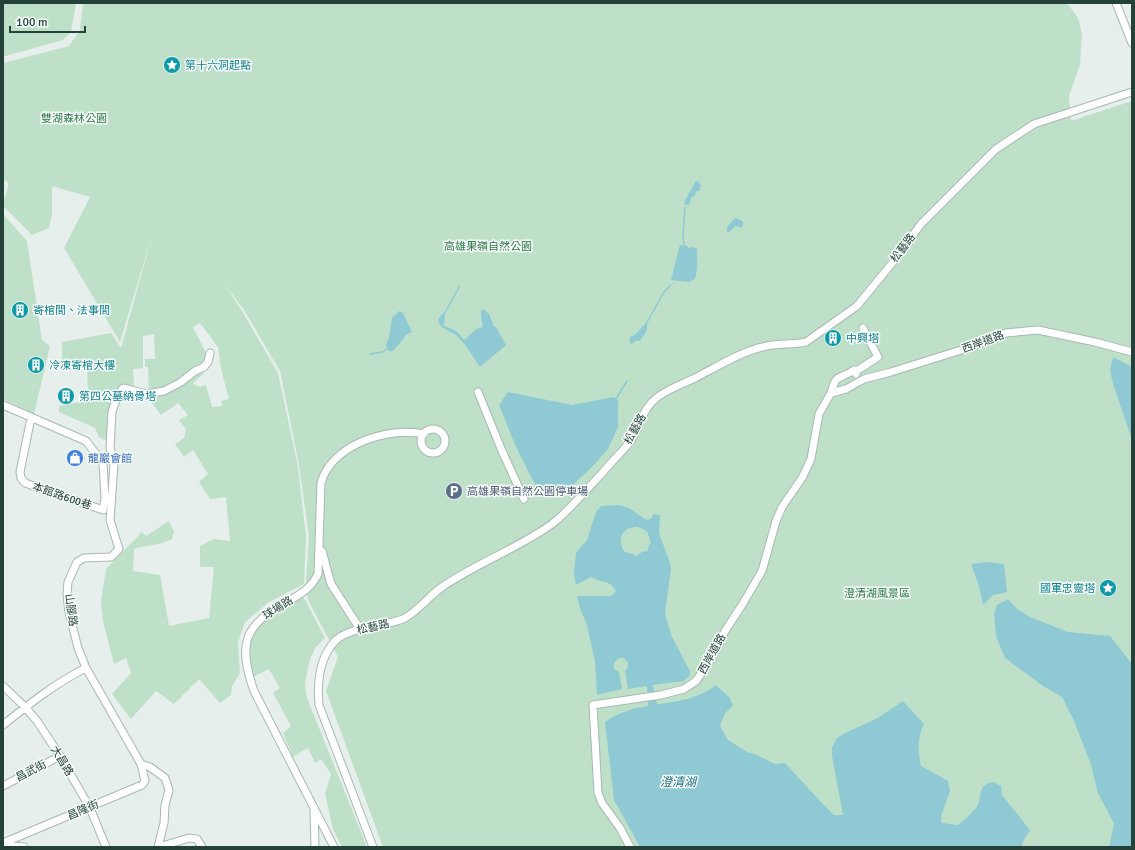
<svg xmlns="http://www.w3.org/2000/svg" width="1135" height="850" viewBox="0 0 1135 850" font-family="Signika,'Noto Sans TC',sans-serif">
  <rect width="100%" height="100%" fill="#e6efeb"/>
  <path fill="#bfe0c8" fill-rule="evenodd" d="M3,3H76L71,32L63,40L6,56H3Z
    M83,3H1067L1078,18L1082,34L1080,65L1069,96L1071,121L1132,101V847H383L326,691L338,657L308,600L306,583L309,536L299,465L280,371L244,310L223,282L242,311L278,373L298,467L306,537L304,584L269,602L245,622L238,643L240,673L232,686L231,695L220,703L199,679L174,704L156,691L131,719L112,694L131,673L126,658L114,664L103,621L101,601L106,569L142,532L146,536L169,521L174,532L172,539C163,545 145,545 134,549L133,571L160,575L169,626L209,618L214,567H200V546L214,539L230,541L226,497L210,499L199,482L208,474L193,450L184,457L175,444L184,438L186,429L179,420L188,415L178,403L161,415L149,399L148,367H145V359H155L154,334L143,336V368L133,369L134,387H122L107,438L104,440L99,437L95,428L59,412V406L81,402L88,391L87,367L62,363V342L111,333L121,348L153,232L120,342L64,248L90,197L52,186V213L49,228L32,235L3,206C3,196 9,194 8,182L3,180V63L69,46L80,30ZM200,323L218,347L221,369L229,399L221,401L222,406L212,407L206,385L199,387L193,383L203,374L207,355L193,327Z
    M3,214L27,241L42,340L50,346L34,414L3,399Z
    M303,596L325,638L316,647L310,659L305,683L307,698L367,847H342L333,829L325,794L331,774L321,759L315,763L308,748L293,757L283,733L291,726L273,693L280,688L269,669L253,677C252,670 249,661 248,653C247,623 282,609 303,596Z"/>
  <path fill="#8ec9d4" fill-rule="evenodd" d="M698,181L701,185L700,190L695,192L696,194L691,198L690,203L687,205L684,204C686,196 692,190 695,182Z
    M735,218L739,219L743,222L742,228L736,226L729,232H727V227Z
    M680,245L687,246L689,248L693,247L697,249C697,259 698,269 695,279L689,282L671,280Z
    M481,310H485L489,314L494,327H496L506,345L480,367C473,357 466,344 457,336C453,332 440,328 439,323C437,319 442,315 444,312L445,313L444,326C452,328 459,332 463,339H466L476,329L483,327L481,317Z
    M399,311L403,313L412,332L407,334L393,351H389L386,345L389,337L392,318Z
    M645,324H647V330L640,341H635L632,344L630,343V337C637,335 640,328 645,324Z
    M1113,357L1132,367V440L1113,384L1110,370Z
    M508,392L572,405L614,397L618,401V427L608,449L592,467L564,493L542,498L516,447L499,405Z
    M618,505L629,508L646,520L652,518L653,514L660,515L659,533L670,563L671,569L665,614L672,637L690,671V675L684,681L653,685L657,704C677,702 700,698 716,685L730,698L733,706L725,713L720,726L728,740L747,752L757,755L775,764L785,763L821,802L834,815H843L832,756V747L837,738L845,733L876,719L903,701L924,724C917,737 918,752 921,766L948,781L950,791L941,816L942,823L958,825C964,820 971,814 976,808C984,796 975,785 994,782L1001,786L1002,795L1030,830C1027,835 1022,841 1022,847H640L614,800L605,722C618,713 632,708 648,706L647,686L628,689L625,671L628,667V663L624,658H619L614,663V669L619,672L622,689L597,695L595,662L587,625L581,611L577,596H611L616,591C610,579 600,583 591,577L576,585L574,574L576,553L587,540L596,512L601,506ZM637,527C651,531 647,534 651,543L649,545L647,552L644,551L635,556L633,554L625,552C618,545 620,531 630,528C632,527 635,527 637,527Z
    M987,562L1004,564L1007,592L993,595L983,605L979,586L971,564Z
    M1008,599L1017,609L1030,617L1068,632L1110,636L1132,664V847H1109L1114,824L1098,793L1090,762L1074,721L1062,697L1043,686L1005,658L996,636L994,614L997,605Z"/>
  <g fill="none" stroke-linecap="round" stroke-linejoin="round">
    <path stroke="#8ec9d4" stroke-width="1.5" d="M684,246L683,235L685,207
      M445,313L459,287
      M646,324L664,292L671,285
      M370,354L383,352L388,348
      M616,399L627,381"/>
    <g stroke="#a8b8b2" stroke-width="9">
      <path id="minor" d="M1116,3L1132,43
        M855,372L878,357L863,328
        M478,392L502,451L524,499
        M831,393C837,371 839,381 854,370L856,374
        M3,405L86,441L103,463L105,499L103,510L25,483L21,478L20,472L31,418
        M421 441a12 12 0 1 1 24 0a12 12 0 1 1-24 0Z
        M322,551L331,584L360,629
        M3,686L25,707L37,721L60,756L90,808L106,847
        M3,725C28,705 57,682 86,668
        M3,786L60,756
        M314,811L315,847
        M3,843L142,785L145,781L141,764
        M3,845L24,847
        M158,847L164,823L165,805L169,790L165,778L150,767L141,764L86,668L78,648L69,612L67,594L68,582L77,562L84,558L111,557L119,549L110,520L114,465L110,447L112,412L117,397L123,388L147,394L164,391L181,382L195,371L204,367L208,362L210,353
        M159,847L189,838L197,839L202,847
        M334,847L254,691C239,648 241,626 285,603C299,595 311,589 318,574L321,483C331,445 388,426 424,434
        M373,847L319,705C317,682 319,658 335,641C350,626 386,627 405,618C419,610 429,596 442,587C477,563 517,549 552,524C570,510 588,488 604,471C612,461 622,452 630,442C640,426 642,408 659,396C669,389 682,384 693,379C717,367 741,351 767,346C780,343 793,345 806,342L857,306L893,262L921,224L996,149L1034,124L1132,92
        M630,847L620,828L602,803L598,793L593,705L661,695L684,689L696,681L712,658L725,631L742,605L762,571L776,521L782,507L802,478L811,459L819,414L831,393L846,389L864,379L891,372L942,356L974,346L1006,333L1038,330L1095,342L1132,352"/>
    </g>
    <use href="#minor" stroke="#fff" stroke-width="7"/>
  </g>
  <defs>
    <g id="sight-disc" transform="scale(0.9)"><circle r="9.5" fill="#0f9aa8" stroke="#f7fbf9"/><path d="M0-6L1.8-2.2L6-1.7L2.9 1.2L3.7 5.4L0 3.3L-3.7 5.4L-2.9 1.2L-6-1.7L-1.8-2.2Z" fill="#fff"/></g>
    <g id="building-disc" transform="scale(0.9)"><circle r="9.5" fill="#0f9aa8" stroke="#f7fbf9"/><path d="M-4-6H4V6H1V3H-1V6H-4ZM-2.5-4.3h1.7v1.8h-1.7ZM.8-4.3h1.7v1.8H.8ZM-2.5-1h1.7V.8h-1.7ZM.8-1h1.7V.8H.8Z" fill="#fff"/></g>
    <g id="shop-disc" transform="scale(0.9)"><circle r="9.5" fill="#3f7fe0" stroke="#f7fbf9"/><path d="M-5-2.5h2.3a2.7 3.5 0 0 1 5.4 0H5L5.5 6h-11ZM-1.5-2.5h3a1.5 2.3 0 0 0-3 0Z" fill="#fff"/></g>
    <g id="parking-disc" transform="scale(0.9)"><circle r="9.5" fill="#5c6f8a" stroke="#f7fbf9"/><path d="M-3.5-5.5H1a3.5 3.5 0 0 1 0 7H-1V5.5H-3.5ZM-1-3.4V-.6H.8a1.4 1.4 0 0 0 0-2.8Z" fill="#fff"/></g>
  </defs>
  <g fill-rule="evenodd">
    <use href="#sight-disc" x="172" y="65"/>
    <use href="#building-disc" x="20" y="310"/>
    <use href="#building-disc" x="833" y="338"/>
    <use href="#building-disc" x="36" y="365"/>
    <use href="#building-disc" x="66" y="396"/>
    <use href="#shop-disc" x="75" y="458"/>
    <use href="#parking-disc" x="454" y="491"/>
    <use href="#sight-disc" x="1108" y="588"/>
  </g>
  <g text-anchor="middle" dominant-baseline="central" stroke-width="3" stroke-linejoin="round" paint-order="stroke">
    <g font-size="11" fill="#0d838f" stroke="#f7fbf9" text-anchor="start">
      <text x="185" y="65">第十六洞起點</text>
      <text x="33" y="310">寄棺間、法事間</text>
      <text x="846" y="338">中興塔</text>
      <text x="49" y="365">冷凍寄棺大樓</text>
      <text x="79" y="396">第四公墓納骨塔</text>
      <text x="1095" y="588" text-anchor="end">國軍忠靈塔</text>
    </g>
    <g font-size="11" fill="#2d7a4b" stroke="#f7fbf9">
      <text x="74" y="118">雙湖森林公園</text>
      <text x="488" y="246">高雄果嶺自然公園</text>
      <text x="877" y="593">澄清湖風景區</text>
    </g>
    <g font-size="11" fill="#24423a" stroke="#f7fbf9">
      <text transform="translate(903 248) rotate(-53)">松藝路</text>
      <text transform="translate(983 342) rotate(-20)">西岸道路</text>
      <text transform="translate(635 429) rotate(-61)">松藝路</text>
      <text transform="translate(62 496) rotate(19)">本館路600巷</text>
      <text transform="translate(278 608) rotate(-32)">球場路</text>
      <text transform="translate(71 610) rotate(82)">山腳路</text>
      <text transform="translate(373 627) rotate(-13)">松藝路</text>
      <text transform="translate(712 654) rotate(-61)">西岸道路</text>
      <text transform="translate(62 761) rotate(59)">大昌路</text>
      <text transform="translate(31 771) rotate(-27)">昌武街</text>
      <text transform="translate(83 810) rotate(-23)">昌隆街</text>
    </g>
    <g font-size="11" fill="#366cbe" stroke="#f7fbf9" text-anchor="start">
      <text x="88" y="458">龍巖會館</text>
    </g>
    <g font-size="11" fill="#4e5e75" stroke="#f7fbf9" text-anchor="start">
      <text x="467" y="491">高雄果嶺自然公園停車場</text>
    </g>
    <g font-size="12" font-style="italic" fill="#1c6f80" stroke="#f7fbf9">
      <text x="678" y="782">澄清湖</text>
    </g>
  </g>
  <rect width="1135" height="850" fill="none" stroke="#24423a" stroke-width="8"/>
  <path d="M10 26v6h75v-6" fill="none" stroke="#24423a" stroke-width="2"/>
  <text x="16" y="26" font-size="12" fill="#24423a" stroke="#f7fbf9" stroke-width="3" paint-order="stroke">100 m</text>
</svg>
